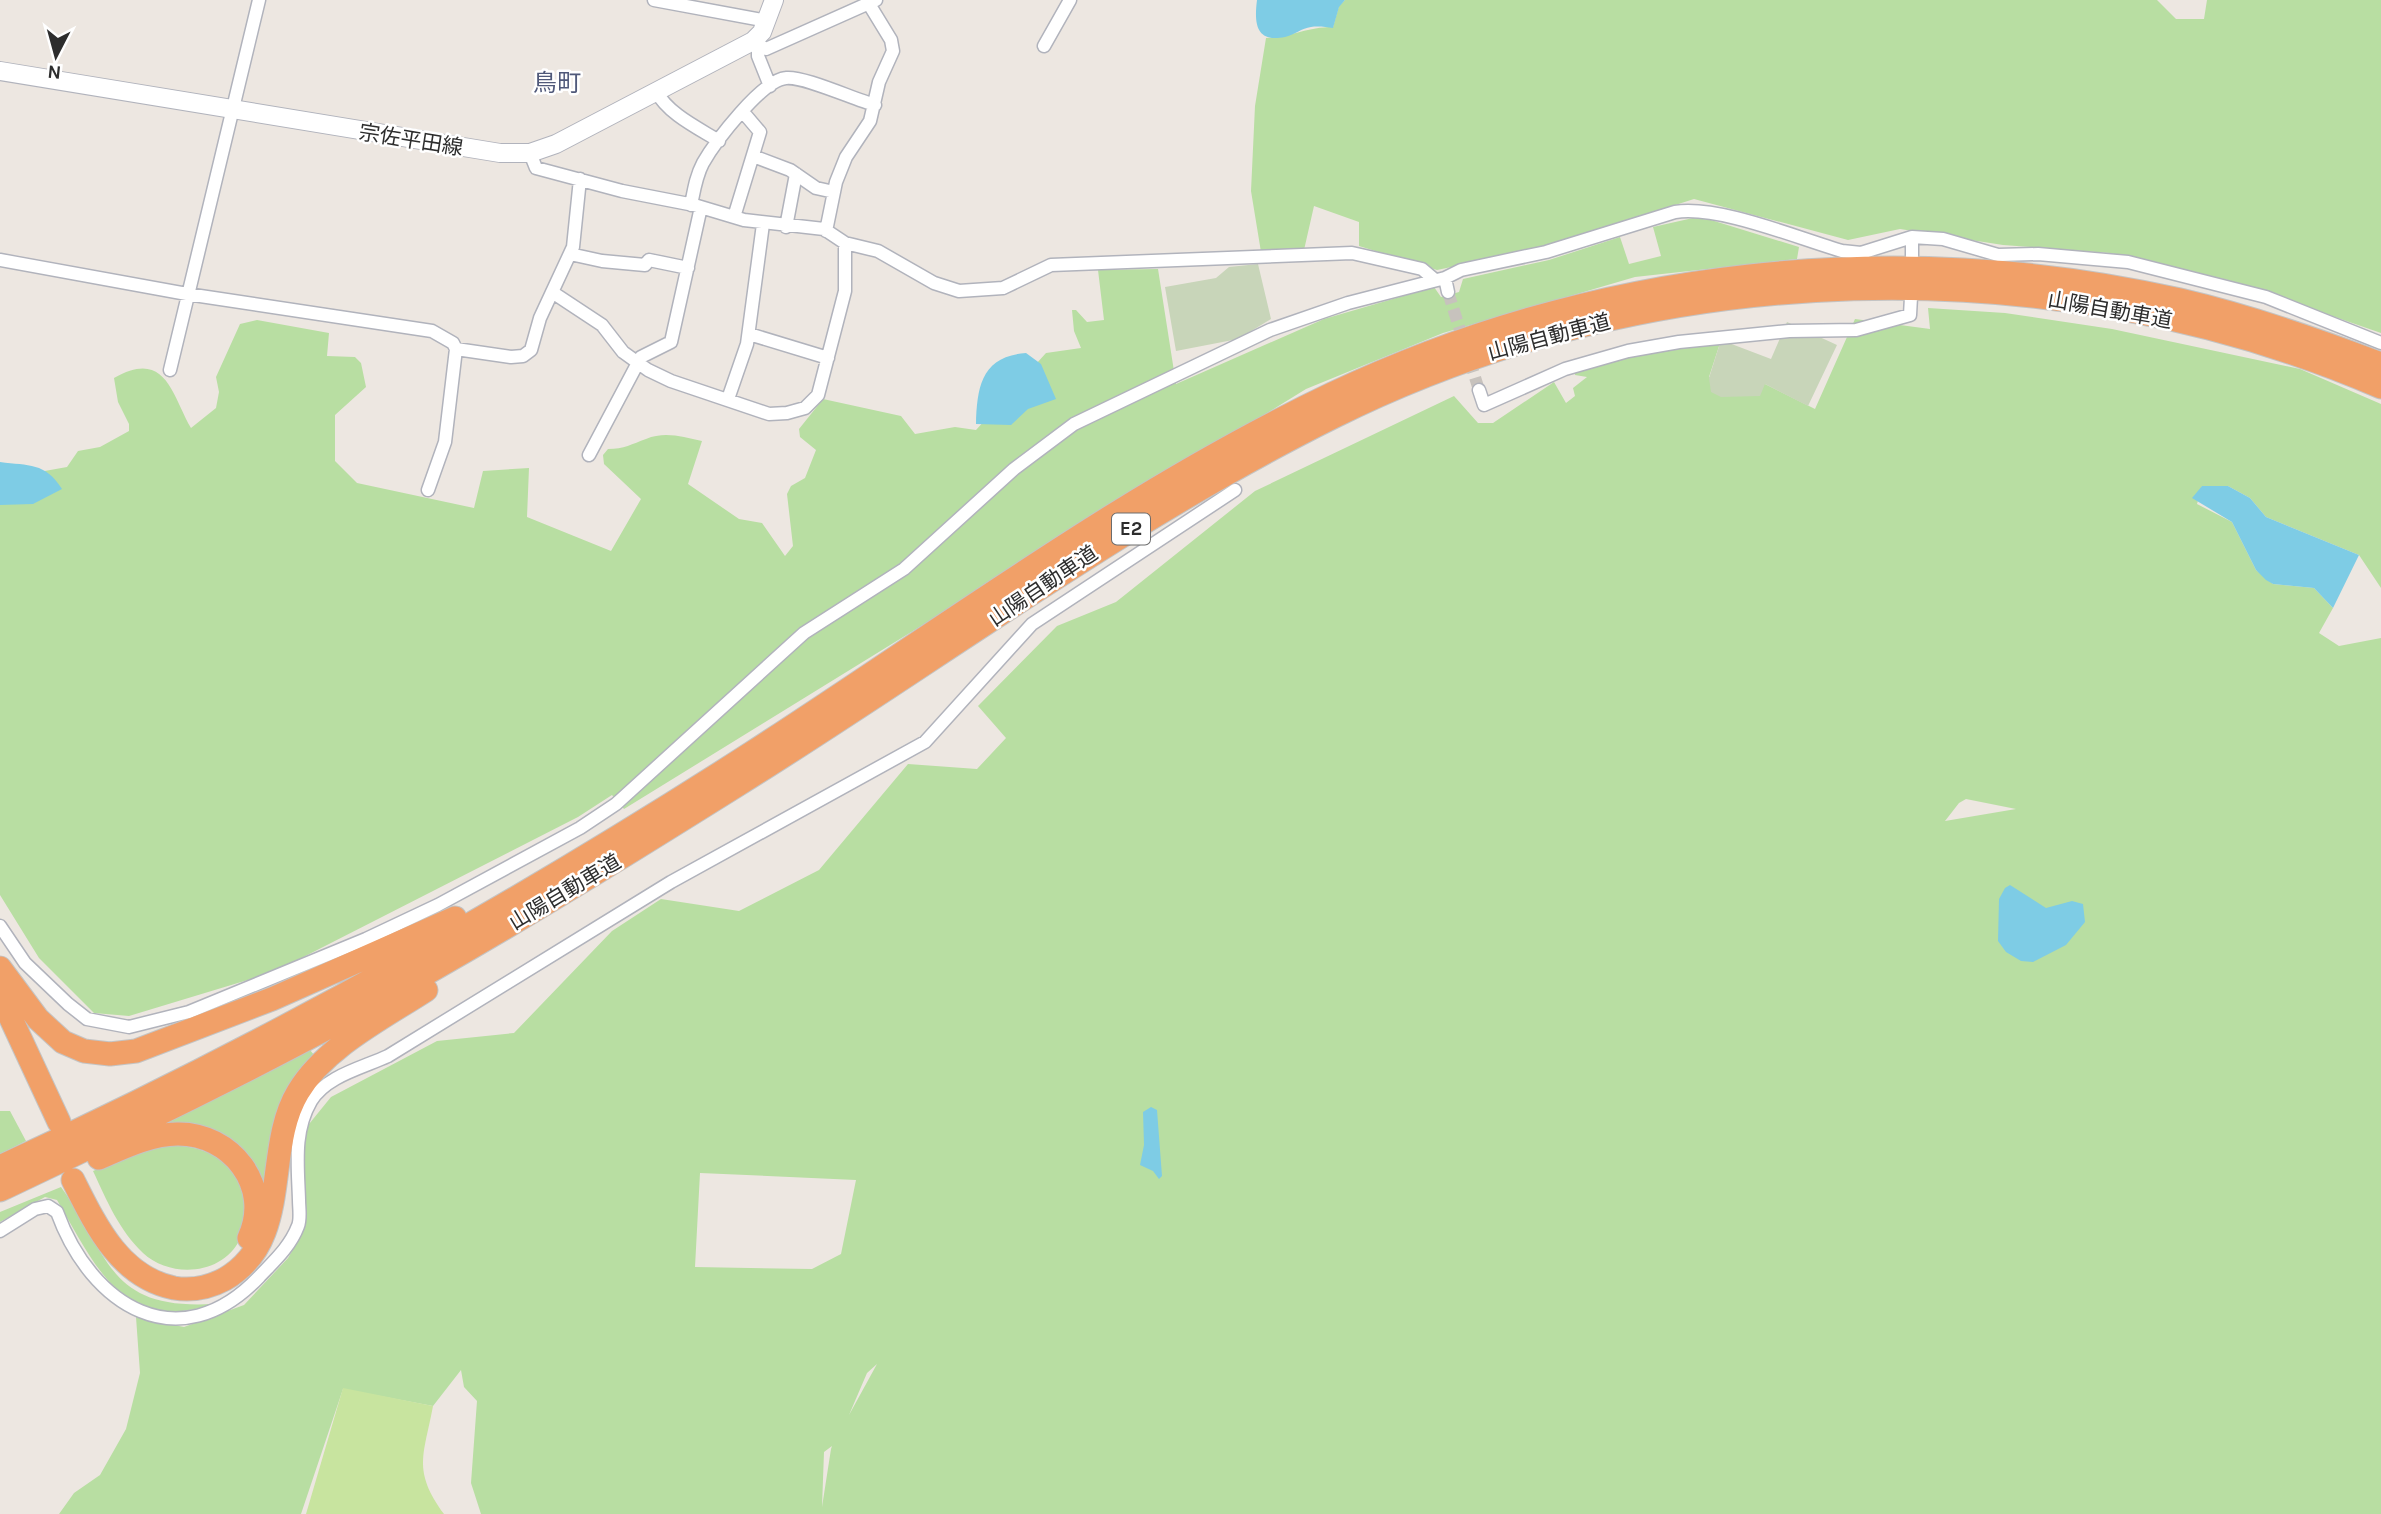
<svg xmlns="http://www.w3.org/2000/svg" width="2381" height="1514" viewBox="0 0 2381 1514" font-family="Karla,'Noto Sans JP',sans-serif">
  <rect width="100%" height="100%" fill="#ede7e1"/>
  <path fill="#b8dea2" fill-rule="evenodd" d="M1345,0H2157L2176,19H2204L2207,0H2381V333L2228,280L2110,253L2003,245L1900,229L1848,240L1694,199L1538,249L1437,270L1359,246V222L1314,206L1304,250L1261,252L1251,191L1255,106L1266,38C1292,37 1306,27 1333,27L1339,6Z
    M1693,218L1711,220L1799,247L1797,259L1635,277L1443,333L1306,389L624,809L612,795L578,817L274,972L129,1016L94,1013L39,958L0,895V479L67,467L78,451L100,447L129,431V424L118,402L114,378C166,348 172,395 191,428L216,408L219,392L216,377L240,324L257,320L329,333L327,356L355,357L361,363L366,387L335,415V461L357,483L474,508L483,471L529,468L527,517L611,551L641,499L604,464L603,455L608,449C624,449 632,444 646,439C665,431 683,437 702,441L688,484L739,519L762,523L785,556L793,546L787,494L791,486L805,478L816,450L800,437L799,429L823,399L901,416L915,434L955,427L976,430L1046,353L1081,348L1074,331L1072,310H1076L1087,322L1104,320L1098,270L1158,269L1176,384L1324,319L1434,287L1441,297L1459,292L1463,279L1549,260L1620,237L1629,264L1661,256L1653,227Z
    M1928,308L2005,313L2112,329L2300,369L2381,404V588L2359,555L2266,517L2250,498L2228,486H2202L2197,504L2232,522L2256,570L2273,584L2314,588L2333,608L2319,633L2339,646L2381,638V1514H481L471,1483L477,1401L464,1387L461,1370L433,1406L343,1389L301,1514H59L74,1493L100,1475L126,1429L140,1373L136,1317L184,1327L244,1305L288,1258L302,1234L305,1129L331,1097L437,1041L514,1033L612,931L661,899L739,911L819,870L908,764L977,769L1006,738L978,706L1057,626L1116,602L1255,491L1454,396L1478,423H1493L1554,382L1566,403L1575,396L1573,388L1587,377L1575,375L1574,369L1626,354L1721,340L1709,377L1765,384L1815,409L1855,319L1930,329ZM1966,799L2016,809L1945,821L1959,803ZM700,1173L856,1180L841,1254L812,1269L695,1267ZM877,1364L849,1415L867,1373ZM832,1446L831,1449L822,1507L824,1452Z
    M310,1050L314,1055L286,1089L274,1127L266,1211L247,1158L147,1133Z
    M0,1111H10L26,1141L0,1154Z
    M168,1145C212,1145 252,1169 245,1218C244,1225 244,1232 240,1239C223,1275 171,1279 143,1253C119,1230 107,1201 93,1171L133,1154Z
    M61,1187C111,1258 108,1310 214,1304C123,1334 96,1267 57,1200L45,1197L0,1222V1212Z"/>
  <path fill="#c8d5b9" d="M1258,264L1271,319L1238,339L1176,351L1165,287L1216,278L1229,267Z
    M1787,322L1837,345L1808,406L1765,384L1760,396L1721,397L1711,392L1709,378L1721,340L1771,359Z"/>
  <path fill="#c8e49f" d="M343,1388L433,1406C424,1455 412,1470 444,1514H306Z"/>
  <path fill="#7ecce5" d="M1257,0H1345L1339,7L1333,28C1326,27 1318,26 1311,27C1302,28 1294,35 1285,37C1256,43 1254,24 1257,0Z
    M1026,353L1041,364L1056,399L1028,409L1011,425L976,424C977,386 982,356 1026,353Z
    M0,462C29,466 45,462 62,489L33,504L0,505Z
    M2202,486H2228L2250,498L2266,517L2359,555L2333,608L2314,588L2273,584L2266,580L2256,570L2232,522L2192,498Z
    M2010,885L2046,908L2072,901L2083,904L2085,922L2066,945L2033,962L2021,961L2006,952L1998,941L1999,899L2005,888Z
    M1151,1107L1157,1110L1162,1176L1159,1179L1153,1171L1140,1165L1144,1145L1143,1112Z"/>
  <g fill="none" stroke-linecap="round" stroke-linejoin="round">
    <path stroke="#c7c2bd" stroke-width="12" stroke-dasharray="12 6" stroke-linecap="butt" d="M1448,292L1479,390"/>
    <g stroke="#b1b3bc" stroke-width="15">
      <path id="street" d="M654,0L767,21
        M753,41L766,49L876,0
        M758,45V56L770,86
        M1044,46L1070,0
        M656,91C668,114 698,128 719,141
        M530,153L536,168L622,191L694,205L744,220L824,229L845,243L878,251L934,283L959,291L1003,288L1051,265L1352,253L1422,269L1435,280
        M753,156L790,170L816,188L834,192
        M691,205C694,190 696,176 703,163C715,142 762,80 786,78C804,76 853,99 875,105
        M734,217L760,132L743,112
        M786,227L796,174
        M826,231L836,182L846,157L870,121L879,82L893,51L891,40L869,4
        M570,254L602,261L645,265L649,260L688,268
        M1912,256V237
        M0,260L187,294L432,331L453,343L456,349L445,442L428,490
        M1445,278L1448,292
        M552,292L602,325L623,352L648,370L671,381L769,414L787,413L805,408L818,395L845,291V243
        M749,334L828,358
        M456,349L511,357L523,356L531,350L540,318L573,247L580,179
        M170,370L259,0
        M1479,390L1484,405L1565,369L1628,351L1679,342L1789,331L1856,330L1910,315L1911,297
        M728,399L747,344L763,224
        M589,455L641,357L671,342L701,207
        M0,926L25,963L68,1004L87,1019L129,1027L189,1012L366,939L438,905L580,828L616,804L804,633L904,569L1014,469L1074,424L1270,330L1348,303L1445,278L1461,270L1546,252L1675,212C1719,205 1797,238 1842,251L1861,253L1912,237L1943,239L1998,255L2038,254L2128,262L2266,297L2381,343
        M0,1231L35,1209L48,1206L57,1212C91,1306 179,1361 259,1277C274,1261 290,1247 298,1226C301,1219 299,1208 299,1200C298,1166 293,1132 311,1101C326,1076 362,1068 388,1056L671,882L925,742L1032,624L1235,490"/>
    </g>
    <g stroke="#b1b3bc" stroke-width="20">
      <path id="secondary" d="M0,71L500,153H530L556,144L753,41L762,32L774,0"/>
    </g>
    <g stroke="#c4c4c4" stroke-width="25">
      <path id="highway" d="M0,968L38,1019L63,1042L84,1051L110,1054L136,1051L272,999L455,918
        M0,995L59,1122
        M99,1158C122,1148 151,1134 177,1134C231,1133 273,1186 249,1238
        M0,1167C260,1048 509,909 750,754C941,631 1126,492 1332,394C1596,269 1895,236 2180,300C2249,316 2315,339 2381,364
        M73,1180C96,1226 120,1277 174,1288C192,1291 210,1287 225,1279C293,1240 263,1150 298,1092C325,1047 383,1018 426,990
        M0,1190C115,1135 230,1081 342,1020C478,947 608,866 739,784C936,661 1124,521 1333,417C1653,257 2052,245 2381,387"/>
    </g>
    <use href="#street" stroke="#fff" stroke-width="12"/>
    <use href="#secondary" stroke="#fff" stroke-width="18"/>
    <use href="#highway" stroke="#f1a068" stroke-width="23"/>
  </g>
  <g text-anchor="middle" dominant-baseline="central" stroke-width="5" stroke-linejoin="round" paint-order="stroke">
    <rect fill="#fff" stroke="#6c6c6c" stroke-width="2" x="1112" y="513.5" width="38" height="31" rx="5"/>
    <g font-size="19" font-weight="bold" fill="#2d2d2d">
      <text x="1131" y="529">E2</text>
    </g>
    <g font-size="21" fill="#2d2d2d" stroke="#fff">
      <text transform="translate(411 140) rotate(9)">宗佐平田線</text>
      <text transform="translate(2110 310) rotate(10)">山陽自動車道</text>
      <text transform="translate(1549 337) rotate(-15)">山陽自動車道</text>
      <text transform="translate(1043 586) rotate(-34)">山陽自動車道</text>
      <text transform="translate(565 892) rotate(-31)">山陽自動車道</text>
    </g>
    <g font-size="24" fill="#50597a" stroke="#fff">
      <text x="557" y="83">鳥町</text>
    </g>
  </g>
  <g transform="translate(56 56) rotate(186)" stroke="#ffffff" stroke-width="5" paint-order="stroke">
  <path d="M0-5L12 26L0 18L-12 26Z" fill="#2d2d2d"/>
  <text y="-10" font-size="19" font-weight="bold" text-anchor="middle" fill="#2d2d2d">N</text>
  </g>
</svg>
